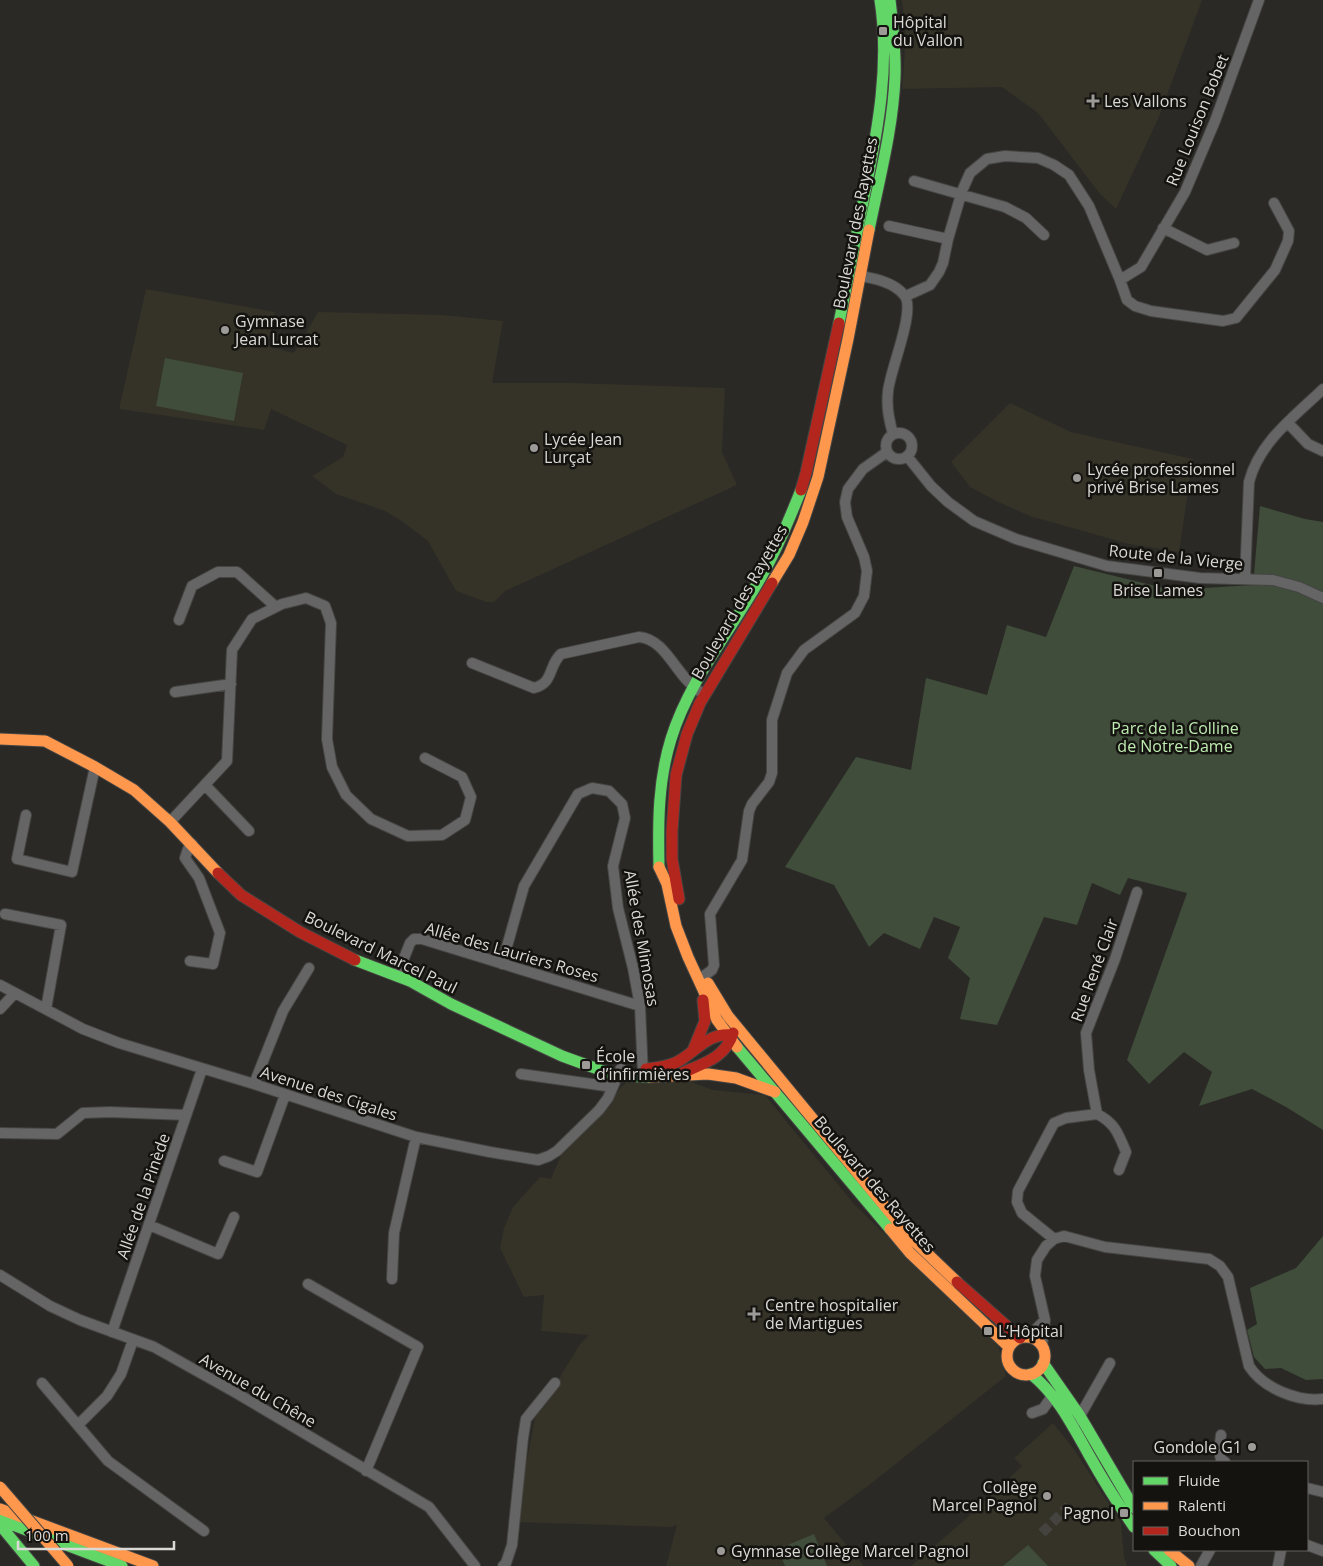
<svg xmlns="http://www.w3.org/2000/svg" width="1323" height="1566" viewBox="0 0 1323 1566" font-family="'Open Sans',sans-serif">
  <rect width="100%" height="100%" fill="#2a2926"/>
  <path fill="#353227" d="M902,0H1202L1159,117L1116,209L1100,194L1038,113L1002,87L902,89L906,36Z
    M146,289L275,312L267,346L294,353L318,312L443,315L503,321L492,383H571L725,388L722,452L737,485L505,591L494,602H486L456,591L428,541L403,522L385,511L336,494L312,476L343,457L347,445L271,409L264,430L119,409Z
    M1010,403L1071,432L1193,459L1179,552L1129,544L1030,516L996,501L970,487L951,462Z
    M686,1080L713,1090L765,1095L854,1204L998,1345L1006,1376L868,1486L824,1518L864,1566H666L677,1525L671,1527L515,1522L535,1418L580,1344L589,1335L541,1331L544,1295L524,1297L500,1248L504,1228L513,1207L540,1177L551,1179L563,1150L600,1116L621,1087L626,1083L633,1082L659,1083Z
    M1053,1423L1074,1449L1121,1523L1124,1556L1127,1566H911L969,1516L1022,1466L1014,1458Z"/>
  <path fill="#3f4d3a" d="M165,358L243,373L234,421L156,406Z
    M1260,506L1305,519L1323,522V1130L1286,1107L1252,1089L1199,1106L1212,1072L1184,1052L1149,1084L1127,1060L1187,893L1128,878L1120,895L1092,883L1077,925L1044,917L997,1025L960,1019L970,978L948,958L960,927L934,917L920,949L884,933L869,947L834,885L785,867L856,757L911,770L926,678L987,695L1007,625L1046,637L1074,566L1172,590L1253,585Z
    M1323,1236V1379L1306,1380L1281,1368L1265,1369L1254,1357L1247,1330L1257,1324L1250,1288L1296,1268Z
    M814,1534L827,1566H785L778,1549Z
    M1028,1545L1048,1566H1003Z"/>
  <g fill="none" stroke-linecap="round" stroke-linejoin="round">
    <path stroke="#454340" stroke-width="10" stroke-dasharray="10 5" stroke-linecap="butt" d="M1042,1533L1069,1506"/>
    <g stroke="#454543" stroke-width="12">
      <path id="street" d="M914,181L1005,207L1026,218L1044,235
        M889,226L948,239
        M1163,228L1207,250L1234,243
        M855,275C871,278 893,281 904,295C917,309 889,372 888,392C886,407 889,420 893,434
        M1120,280L1127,300L1135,306L1151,311L1223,321L1236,318L1275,270L1288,241L1289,231L1274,203
        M906,296L930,285L939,272L943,263L948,239L962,191L970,173L987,159L1005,156L1038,158L1054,165L1069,175L1089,206L1120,280L1141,267L1185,192L1215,121L1259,0
        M1288,423L1308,444L1323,451
        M886 446a13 13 0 1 1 26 0a13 13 0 1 1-26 0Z
        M907,456L931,486L948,502L974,521L1016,539L1107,566L1200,578L1273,580L1299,587L1323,598
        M1245,579L1249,482C1259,442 1295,416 1323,389
        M179,620L192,586L218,572H237L276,607
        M472,663L534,688C554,683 548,666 561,654L639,637C666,639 676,676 699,691
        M175,692L231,684
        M205,785L249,831
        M26,815L17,859L72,872L95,767
        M170,822L227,761L232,650L252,619L282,604L306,598L325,606L331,623L327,739L332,767L346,795L371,819L408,836L442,835L465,820L471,797L462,777L425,758
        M5,914L61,925L46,1009
        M190,961L213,964L220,933L199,878L185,858L188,849L192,844
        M502,964L524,886L578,794L592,788L609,791L622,804L625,818L613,866L618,908L633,968L640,1006L643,1075
        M705,975L712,970L714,965L710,914L742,860L749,811L752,804L769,782L772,773V720L787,673L804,650L855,613L864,596L867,571L864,557L847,517L845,502L848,489L863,469L887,452
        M397,976L410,943L414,939H422L640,1006
        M0,985L83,1029L119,1043L254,1084L416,1137L490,1152L538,1160L549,1156L557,1151L599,1110L608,1098L621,1068
        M0,1009L15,993
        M521,1074L613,1087
        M254,1084L283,1011L309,968
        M1097,1114C1115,1123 1118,1133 1126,1152L1119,1170
        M0,1133L57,1134L83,1113L110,1112L186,1115
        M224,1161L257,1172L285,1095
        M149,1225L218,1254L234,1217
        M1054,1239L1022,1213L1017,1202L1018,1191L1054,1123L1066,1118L1097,1114L1089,1070L1086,1033L1115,959L1137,892
        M0,1275L50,1306L80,1320L154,1347L238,1394L429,1507L475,1566
        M392,1279L394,1233L416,1137
        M308,1284L418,1347L366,1471
        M112,1332L202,1069
        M1028,1337L1045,1320
        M1042,1346L1045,1320L1035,1276L1037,1260L1046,1246L1054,1239L1064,1236L1105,1247L1209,1259L1220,1266L1228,1277L1249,1366C1263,1388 1297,1402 1323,1399
        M42,1383L108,1461L204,1531
        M1032,1413L1043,1409L1053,1395
        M1077,1421L1110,1363
        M78,1425L107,1396L121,1374L133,1340
        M1221,1435L1219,1452L1221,1459L1225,1462
        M1307,1488L1323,1492
        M1307,1545L1323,1551
        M503,1566L506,1563L512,1545L523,1438L526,1419L555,1383
        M1201,1566L1210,1550
        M1278,1566L1281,1550"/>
    </g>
    <g stroke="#454543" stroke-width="13">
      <path id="fast" d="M869,230C879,180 893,129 895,77C896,51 893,26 890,0
        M839,323C848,279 856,236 865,192C878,129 890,64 880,0
        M659,867C658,823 658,781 671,739C690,677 735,626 765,570C778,547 791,515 801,490
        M355,960L410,981L451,1004L562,1056L617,1076L650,1077
        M737,1047L890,1229
        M1043,1363L1080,1416L1134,1508
        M1031,1374C1058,1396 1072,1425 1089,1455C1103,1480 1118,1504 1134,1527
        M0,1520L122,1566
        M0,1525L34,1566
        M1154,1550L1171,1566"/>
    </g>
    <g stroke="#454543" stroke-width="13">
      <path id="slow" d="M772,583L789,555L803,522L818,477L848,339L869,230
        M0,739L45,741L95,767L134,790L170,822L218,873
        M659,867L667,884L676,926L688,957L717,1020L737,1047
        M708,983L728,1016L911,1238L957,1282
        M650,1077L708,1074L736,1078L775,1092
        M890,1229L910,1253L1009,1347
        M1007 1356a19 19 0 1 1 38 0a19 19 0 1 1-38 0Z
        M0,1509L153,1566
        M1169,1550L1189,1566"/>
    </g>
    <g stroke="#454543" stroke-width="13">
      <path id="jam" d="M801,490L806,473L839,323
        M218,873L241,895L300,932L355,960
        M679,899L672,859V831L676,775L687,734L700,703L772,583
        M694,1048L705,1021L703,1000
        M646,1069C657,1068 667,1067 677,1062C696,1052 708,1032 732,1035
        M684,1072C705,1063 726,1057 733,1033
        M957,1282L1020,1338"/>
    </g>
    <use href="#street" stroke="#666565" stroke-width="10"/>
    <use href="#fast" stroke="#63d668" stroke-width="11"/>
    <use href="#slow" stroke="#ff974d" stroke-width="11"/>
    <use href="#jam" stroke="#b3261e" stroke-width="11"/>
    <g stroke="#454543" stroke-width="13" stroke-linecap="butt">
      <path id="slow-bridge" d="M0,1487L68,1566"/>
    </g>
    <use href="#slow-bridge" stroke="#ff974d" stroke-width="11"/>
  </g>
  <g fill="#9d9b98" stroke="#141310" stroke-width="2">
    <rect x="878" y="26" width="10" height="10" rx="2.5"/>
    <path d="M1090.5 93.5h5v5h5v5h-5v5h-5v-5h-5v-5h5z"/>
    <circle cx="225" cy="330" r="5"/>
    <circle cx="534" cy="448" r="5"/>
    <circle cx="1077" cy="478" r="5"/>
    <rect x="1153" y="568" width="10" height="10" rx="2.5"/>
    <rect x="581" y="1060" width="10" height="10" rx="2.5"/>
    <path d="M751.5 1306.5h5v5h5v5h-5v5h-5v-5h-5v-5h5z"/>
    <rect x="983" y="1326" width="10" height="10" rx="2.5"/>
    <circle cx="1252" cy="1447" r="5"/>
    <circle cx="1047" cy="1496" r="5"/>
    <rect x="1119" y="1508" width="10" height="10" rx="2.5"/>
    <circle cx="721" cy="1551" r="5"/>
  </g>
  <g text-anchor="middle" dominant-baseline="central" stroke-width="5" stroke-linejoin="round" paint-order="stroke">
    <g font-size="16" fill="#dbd9d5" stroke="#141310" text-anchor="start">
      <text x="893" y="22">Hôpital<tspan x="893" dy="18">du Vallon</tspan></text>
      <text x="1104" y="101">Les Vallons</text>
      <text x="235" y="321">Gymnase<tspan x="235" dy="18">Jean Lurcat</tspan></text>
      <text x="544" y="439">Lycée Jean<tspan x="544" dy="18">Lurçat</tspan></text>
      <text x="1087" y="469">Lycée professionnel<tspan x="1087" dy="18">privé Brise Lames</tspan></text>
      <text x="1158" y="590" text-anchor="middle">Brise Lames</text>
      <text x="596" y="1056">École<tspan x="596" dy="18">d’infirmières</tspan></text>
      <text x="765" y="1305">Centre hospitalier<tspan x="765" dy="18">de Martigues</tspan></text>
      <text x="998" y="1331">L’Hôpital</text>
      <text x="1242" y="1447" text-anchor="end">Gondole G1</text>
      <text x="1037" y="1487" text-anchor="end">Collège<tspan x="1037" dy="18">Marcel Pagnol</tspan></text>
      <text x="1114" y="1513" text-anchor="end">Pagnol</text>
      <text x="731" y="1551">Gymnase Collège Marcel Pagnol</text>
    </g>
    <g font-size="16" fill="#dbd9d5" stroke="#141310">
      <text transform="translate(1197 120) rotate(-68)">Rue Louison Bobet</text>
      <text transform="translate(855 223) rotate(-79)">Boulevard des Rayettes</text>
      <text transform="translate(1176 557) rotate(6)">Route de la Vierge</text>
      <text transform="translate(739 602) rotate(-60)">Boulevard des Rayettes</text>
      <text transform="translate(642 938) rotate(80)">Allée des Mimosas</text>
      <text transform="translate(381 952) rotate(26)">Boulevard Marcel Paul</text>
      <text transform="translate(512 952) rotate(16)">Allée des Lauriers Roses</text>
      <text transform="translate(1094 970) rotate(-70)">Rue René Clair</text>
      <text transform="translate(329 1093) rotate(18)">Avenue des Cigales</text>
      <text transform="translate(875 1184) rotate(49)">Boulevard des Rayettes</text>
      <text transform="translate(143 1196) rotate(-71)">Allée de la Pinède</text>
      <text transform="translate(258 1390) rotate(30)">Avenue du Chêne</text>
    </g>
    <g font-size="16" fill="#beebb0" stroke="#141310">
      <text x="1175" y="728">Parc de la Colline<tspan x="1175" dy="18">de Notre-Dame</tspan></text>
    </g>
  </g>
  <rect x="1133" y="1461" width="175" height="90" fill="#141310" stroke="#64625f"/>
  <rect x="1143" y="1477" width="25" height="8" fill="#63d668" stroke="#64625f"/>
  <text x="1178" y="1486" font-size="15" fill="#dbd9d5">Fluide</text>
  <rect x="1143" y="1502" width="25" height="8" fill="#ff974d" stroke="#64625f"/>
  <text x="1178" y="1511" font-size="15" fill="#dbd9d5">Ralenti</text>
  <rect x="1143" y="1527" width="25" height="8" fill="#b3261e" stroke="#64625f"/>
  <text x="1178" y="1536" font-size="15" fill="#dbd9d5">Bouchon</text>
  <path d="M18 1541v8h156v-8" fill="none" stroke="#dbd9d5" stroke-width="2.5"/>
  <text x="25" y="1541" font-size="15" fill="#dbd9d5" stroke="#141310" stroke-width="4" paint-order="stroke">100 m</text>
</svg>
